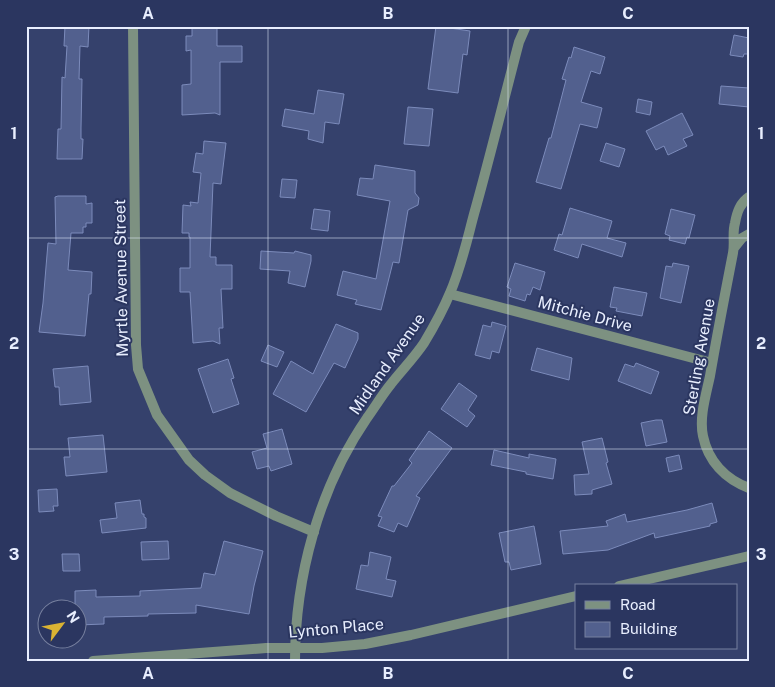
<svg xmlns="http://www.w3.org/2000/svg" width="775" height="687" viewBox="0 0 775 687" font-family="'Public Sans',sans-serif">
  <rect width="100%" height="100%" fill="#35416c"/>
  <path fill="#52608e" stroke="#7c8bbb" d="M65,26H89L88,47L80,46L79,79H82L81,128V139H83L82,159H57L58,129H61L62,77L65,78L67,46H64Z
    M192,26H217V46H242V62H220V115L215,113L182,115V85L191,84V50L186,51V36H192Z
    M436,26L470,31L467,55L463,54L458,93L428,89Z
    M734,35L749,38V54H744L743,57L730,55Z
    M574,47L605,57L600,74L591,71L581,102L602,108L597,128L580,124L561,189L536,182L549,138H551L566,80L562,79L569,57L571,58Z
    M721,86L749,88V107L719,104Z
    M318,90L344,94L339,124L325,122L323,143L308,139L309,131L282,126L285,109L314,114Z
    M638,99L652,102L650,115L636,112Z
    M408,107L433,109L429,146L404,144Z
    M682,113L693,135L683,139L687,146L668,155L664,146L656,150L646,131Z
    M204,141L226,143L221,184L213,183L210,257H216V265H232V289H221L223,328H219L220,344L213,341L193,343L190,292H180V268H190V237H189V233H182L183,205L191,206L190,202L198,203L201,173L193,172L196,153L203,154Z
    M606,143L625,149L619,167L600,161Z
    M375,165L415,171V193L419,198L418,205L408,210L399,263L393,262L381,310L355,304L357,300L337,295L343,271L376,279L390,201L357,195L360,178L373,179Z
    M282,179L297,180L295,198L280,197Z
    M58,196H86V204L92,203V223H86V227H83V233H71L68,270L92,272L91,294H89L85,336L39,332L43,303L48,243L56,244L55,197Z
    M570,208L612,221L607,238L626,243L622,257L582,244L578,258L554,250L559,234L562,235Z
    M314,209L330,211L328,231L311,229Z
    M671,209L695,215L689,238L687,237L685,244L669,240L670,236L665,234Z
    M261,251L294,253L295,251L311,255V261L305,287L288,283L290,271L260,269Z
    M515,263L545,272L540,290L533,287L530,295L527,294L525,301L509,296L511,289L507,287Z
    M673,263L689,266L681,303L660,298L666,266L672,267Z
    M614,287L647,293L642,316L616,311L617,308L610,307Z
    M492,322L506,326L499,353L492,351L490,359L475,355L483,325L491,327Z
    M336,324L358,333V339L345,368L334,363L306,412L273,394L291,361L313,374Z
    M268,345L284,352L277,367L261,361Z
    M537,348L572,358L569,380L531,370Z
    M228,359L234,378L231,379L239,404L213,413L198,369Z
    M636,363L659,372L651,394L618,381L625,364L634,367Z
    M88,366L91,402L60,405L59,387H55L53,369Z
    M459,383L477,396L468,410L475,416L467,427L441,409Z
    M656,420H662L667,442L646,446L641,423Z
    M282,429L292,464L271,471L269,466L257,469L252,452L267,448L263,434Z
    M429,431L452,448L416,496L420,498L407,527L398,523L394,532L378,526L382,517L378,516L392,486H394L412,463L409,460Z
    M103,435L107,472L66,476L64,457H70L68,438Z
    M602,438L608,462L606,463L612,484L592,490V494L575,495L574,475L589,474L582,442Z
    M494,450L529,458V454L556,459L553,479L526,474V472L491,465Z
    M679,455L682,469L669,472L666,458Z
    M57,489L58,506H53L54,511L39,512L38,490Z
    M140,500L142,514H144V517L146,518V528L102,533L100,520L117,518L115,503Z
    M712,503L717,522L710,524V526L655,538L654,533L608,550L563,554L560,531L608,526L606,521L625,514L627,522L687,510Z
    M534,526L541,564L511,570L509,562H505L499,533Z
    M168,541L169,559L142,560L141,542Z
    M224,541L263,551L254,586L249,614L196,605V613L148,614V616L104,617V624L78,625V610H75V591L96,590V597L140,596V591L201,588L204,573L215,575Z
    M370,552L391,557L386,579L396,581L392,597L356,589L361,565L368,566Z
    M62,554H79L80,571H63Z"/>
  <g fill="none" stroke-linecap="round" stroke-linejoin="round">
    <path stroke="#7d9181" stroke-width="10" d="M133,26L136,345L138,369L157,415L189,460L205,475L230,493L276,516L314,532
      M749,197C740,203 737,212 735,223C732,233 735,243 733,253C725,294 717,335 710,376C706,395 699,417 703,436C708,461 725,479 749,488
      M734,248L742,238L749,234
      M450,294L712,363
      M93,661L266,648H295"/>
    <path stroke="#7d9181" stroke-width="10" d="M619,586L749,556
      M295,648H322L365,644L411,635L576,596
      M295,661C295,577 319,488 367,418C375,407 382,395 391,384C401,371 414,358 424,343C433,328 443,310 450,293C461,268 467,240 474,214C490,157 504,99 519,42L526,26"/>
  </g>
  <path fill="none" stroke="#e8eefe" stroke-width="1" stroke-opacity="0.55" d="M268,26V661M508,26V661M26,238H749M26,449H749"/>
  <g text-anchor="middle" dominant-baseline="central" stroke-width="4" stroke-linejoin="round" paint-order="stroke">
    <g font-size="16" fill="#e8eefe" stroke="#2b3660">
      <text transform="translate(121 278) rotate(-91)">Myrtle Avenue Street</text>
      <text transform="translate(585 314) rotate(15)">Mitchie Drive</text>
      <text transform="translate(699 357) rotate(-80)">Sterling Avenue</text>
      <text transform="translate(387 364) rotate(-55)">Midland Avenue</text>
      <text transform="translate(336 628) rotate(-5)">Lynton Place</text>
    </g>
  </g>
  <rect width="775" height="687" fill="none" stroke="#2b3660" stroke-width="55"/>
  <rect x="575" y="584" width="162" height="65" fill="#2b3660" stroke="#77809f"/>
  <rect x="585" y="601" width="25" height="8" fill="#7d9181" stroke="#77809f"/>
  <text x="620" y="610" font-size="15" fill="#e8eefe">Road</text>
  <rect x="585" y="622" width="25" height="15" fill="#52608e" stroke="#77809f"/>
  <text x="620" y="634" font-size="15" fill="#e8eefe">Building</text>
  <g transform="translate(62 624) rotate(58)"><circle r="24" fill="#2b3660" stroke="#77809f"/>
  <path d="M0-4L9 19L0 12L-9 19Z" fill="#dab333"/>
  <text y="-8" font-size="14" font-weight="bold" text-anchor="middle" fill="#e8eefe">N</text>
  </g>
  <rect x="28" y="28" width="720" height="632" fill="none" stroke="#e8eefe" stroke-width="2"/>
  <g font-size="16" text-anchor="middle" font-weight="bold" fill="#e8eefe">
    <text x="148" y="19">A</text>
    <text x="388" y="19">B</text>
    <text x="628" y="19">C</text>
    <text x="14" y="139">1</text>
    <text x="761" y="139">1</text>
    <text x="14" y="349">2</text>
    <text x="761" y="349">2</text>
    <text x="14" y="560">3</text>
    <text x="761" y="560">3</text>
    <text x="148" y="679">A</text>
    <text x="388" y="679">B</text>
    <text x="628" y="679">C</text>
  </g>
</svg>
